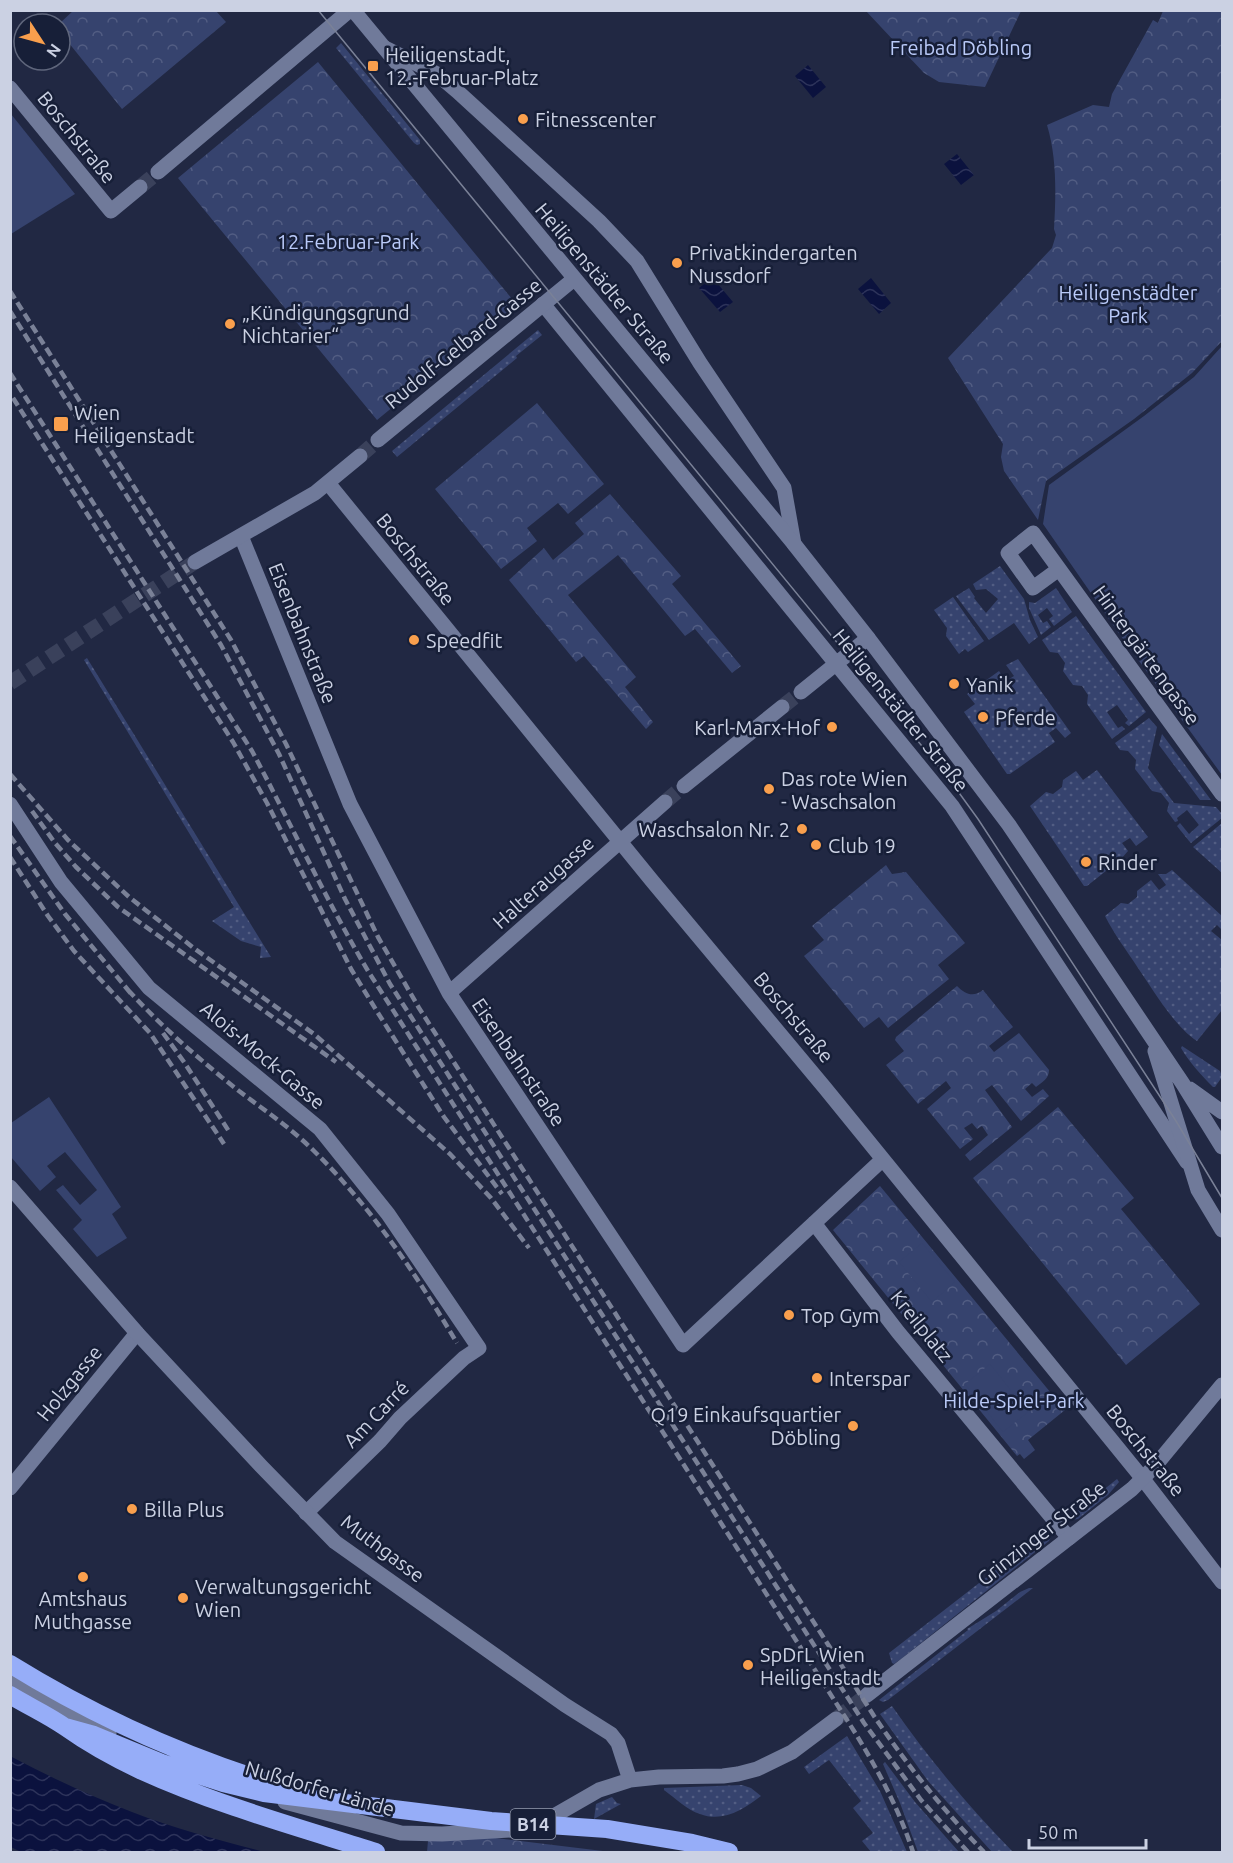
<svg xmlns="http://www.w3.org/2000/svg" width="1233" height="1863" viewBox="0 0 1233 1863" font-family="Ubuntu,sans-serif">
  <defs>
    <pattern id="grass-dots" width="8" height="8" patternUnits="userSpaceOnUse" patternTransform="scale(1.5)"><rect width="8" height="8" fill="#36436e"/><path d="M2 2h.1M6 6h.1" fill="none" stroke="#525d83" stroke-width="1.8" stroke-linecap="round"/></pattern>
    <pattern id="park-crowns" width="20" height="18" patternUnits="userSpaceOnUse" patternTransform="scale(1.5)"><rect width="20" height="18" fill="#36436e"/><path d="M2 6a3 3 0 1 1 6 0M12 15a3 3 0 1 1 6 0" fill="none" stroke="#525d83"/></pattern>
    <pattern id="water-waves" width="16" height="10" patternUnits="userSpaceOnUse" patternTransform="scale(1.5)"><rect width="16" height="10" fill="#0b123e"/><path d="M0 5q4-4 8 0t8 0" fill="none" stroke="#2d335a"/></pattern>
  </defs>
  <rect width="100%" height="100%" fill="#212843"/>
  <path fill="url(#grass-dots)" d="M341,43L420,140V144L417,145L414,143L336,48Z
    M538,330L542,335L516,356L517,358L397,457L392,451Z
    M1000,566L1024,599L1030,620L1038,637L1029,644L1014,623L989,640L956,596L969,588L975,597L974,598L986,613L998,599L986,589L976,590L973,584Z
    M1056,588L1072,612L1054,626L1049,619L1053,616L1047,608L1038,615L1043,623L1047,621L1051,627L1041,635L1029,608V602L1035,603Z
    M953,597L984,641L968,652L965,649L959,654L946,636L947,628L934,610Z
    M1076,616L1146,712L1129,726L1125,723L1128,720L1117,705L1107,712L1118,728L1122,726L1125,729L1112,739L1087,704L1088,695L1082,686L1073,685L1063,671L1065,663L1058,653L1050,652L1042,640Z
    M87,658L271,957L260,958L261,947L241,941L212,921L234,907L84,660Z
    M1018,659L1071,733L1065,738L1056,728L1049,733L1055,742L1010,774H1007L964,712L975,704L967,694L999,671L1006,681L1014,676L1006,665Z
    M1149,718L1157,727L1148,768L1174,803L1216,807L1222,814V818L1191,843L1189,841L1177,826L1180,823L1189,834L1199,825L1187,810L1177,818L1178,821L1175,822L1167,811L1169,803L1161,793L1152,791L1135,769L1136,760L1128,751L1120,750L1115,743Z
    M1162,734L1211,800H1200L1159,745Z
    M1097,770L1148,837L1136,846L1130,838L1122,843L1128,851L1121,859L1087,886H1084L1030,806L1046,792L1053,794L1062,787L1063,780L1076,771L1083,780Z
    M1222,823V873L1193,847Z
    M1172,870L1222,916V930L1217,925L1211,931L1222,940V1010L1197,1041C1174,1026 1154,991 1138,968C1127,951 1114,934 1105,916L1121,903L1128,904L1137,897V891L1151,880L1159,890L1166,885L1158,874H1166Z
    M1182,1046L1220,1071L1222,1077L1215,1087H1213C1201,1075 1189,1062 1181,1048Z
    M1117,1479L1119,1482L1108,1495L1078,1519L1072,1520L1067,1519Z
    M1051,1527L1053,1533L1049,1541L901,1659L894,1664L892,1663L889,1653Z
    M1029,1588H1033L888,1700L883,1702L879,1700L968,1630L967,1629L996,1611L1020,1592Z
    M892,1706C930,1760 967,1805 1013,1852H992L928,1781L880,1714Z
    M847,1736L880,1791L907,1852H871L862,1841L873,1833L853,1808L861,1801L829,1760L809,1774L804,1767Z
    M885,1762L915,1802L959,1852H918L900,1803L883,1764Z
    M742,1785L751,1788L761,1796C744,1809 723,1823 700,1814C687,1810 675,1798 664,1790V1788Z
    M612,1797L617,1803L621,1804L594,1819L596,1804Z"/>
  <path fill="url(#park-crowns)" d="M74,10L216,11L226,22L122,109L60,32L59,24Z
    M866,11H1021L985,87L939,82L924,73Z
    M1163,11H1222V341L1192,373L1134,419L1046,481L1038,520L1004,471L1001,457L1003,444L948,358L1052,248L1056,235L1054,229C1056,194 1057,158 1047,125L1093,105L1109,107L1112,94L1153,20L1158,23Z
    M318,62L517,305L377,420L178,178Z
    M537,403L604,484L568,514L558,503L527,528L537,541L501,569L435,489Z
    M610,494L681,576L672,584L741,666L732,673L695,629L685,636L618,555L568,595L636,677L625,687L653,722L646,729L584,656L576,662L509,580L544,548L553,560L584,534L575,523Z
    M886,865L892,874L906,872L965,943L938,965L949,979L888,1028L879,1017L864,1028L804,956L824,940L812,926Z
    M957,986C965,994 973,998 983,990L1013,1027L989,1046L994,1052L1019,1033L1049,1070C1049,1079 1042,1082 1036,1087L1032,1083L1025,1089L1032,1097L1043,1089L1049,1096L1021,1121L992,1085L985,1090L1012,1127L970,1161L965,1155L988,1135L982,1126L977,1129L972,1123L964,1128L973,1139L960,1149L927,1109L951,1088L946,1081L918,1104L886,1065L904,1051L895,1040L896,1037Z
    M1058,1107L1134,1198L1121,1209L1200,1304L1126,1365L973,1178Z
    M880,1186L1065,1410L1028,1440L1035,1450L1024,1459L1020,1454L1017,1456L833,1230Z
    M429,1830L611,1852H427Z"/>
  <path fill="#36436e" d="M11,114L75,194L11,234H10Z
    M1222,346V775L1118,632L1043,524L1049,485L1144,416L1194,377Z
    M49,1097L121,1207L112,1214L127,1238L97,1257L73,1229L82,1220L56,1190L63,1185L80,1205L97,1190L65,1152L47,1166L56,1177L40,1191L11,1157V1123Z
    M922,1243L955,1282L932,1302L899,1262Z
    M990,1364L1028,1412L1003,1432L965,1384Z"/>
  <path fill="url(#water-waves)" d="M808,65L826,87L813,98L795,76Z
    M957,154L974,175L961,185L944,164Z
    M712,277L733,302L720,312L699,288Z
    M871,278L891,303L879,314L858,289Z
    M10,1756C50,1777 90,1796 132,1812C175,1829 220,1840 264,1852H21L11,1847Z"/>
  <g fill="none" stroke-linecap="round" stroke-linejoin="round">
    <path stroke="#3a415b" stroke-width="15" stroke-dasharray="15 8" stroke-linecap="butt" d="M140,187L158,172
      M782,707L801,692
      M665,802L684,786"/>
    <path stroke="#3a415b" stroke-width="15" stroke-dasharray="15 8" stroke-linecap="butt" d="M360,456L378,440
      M10,683L195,562
      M836,1719L867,1695"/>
    <path stroke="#707a9a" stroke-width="15" d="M385,48L437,74L457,91L599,221L637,261L700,363L784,488L794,544
      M10,88L111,211L140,187
      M158,172L350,10
      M543,304L952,806L1187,1162
      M328,483L653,882L825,1088L1143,1479L1222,1582
      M241,536L350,804L449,993L683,1345L882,1160
      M1059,569L1033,588L1008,553L1033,533L1222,794
      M801,692L868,638
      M684,786L782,707
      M10,804L61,882L149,988L320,1129L388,1214L479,1348L464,1358L400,1418L380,1441L306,1513
      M449,993L665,802
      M814,1223L898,1332L1069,1538
      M10,1488L137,1333"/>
    <path stroke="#707a9a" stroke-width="15" d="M353,10L794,544L868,638L1009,825L1183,1084L1222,1147
      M378,440L574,279
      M195,562L315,493L360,456
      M1155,1051L1198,1190L1222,1230
      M1190,1089L1222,1112
      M10,1187L137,1333L261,1466L335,1542L565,1705L611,1734L618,1743L630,1780
      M10,1680L62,1711L109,1733
      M867,1695L1132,1489L1155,1466L1222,1385
      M285,1802L401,1833L442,1834L511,1830L552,1817L599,1790L630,1780L659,1777L723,1776L738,1774L757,1769L792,1752L836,1719"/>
    <path stroke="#96adf8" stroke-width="18" d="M10,1664C94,1716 180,1755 274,1784
      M10,1695C28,1706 48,1715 65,1727C89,1744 114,1758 140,1770C217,1805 297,1827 376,1852
      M65,1727L94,1735L162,1763L223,1783L264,1793L491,1821L607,1829L692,1843L729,1852"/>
    <path stroke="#7a8197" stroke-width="1.5" d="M318,10L949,779L978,819L1176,1121L1222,1198"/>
    <path stroke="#7a8197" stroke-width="4.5" stroke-dasharray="9 4.5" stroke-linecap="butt" d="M10,291L231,640L286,744L378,937L419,1008L874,1716C907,1765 943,1810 984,1852
      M10,311L221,645L279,754L345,899L390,984L864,1723L921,1800L968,1852
      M10,373L252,751C291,824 326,900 368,971L854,1731C878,1770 899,1809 913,1852
      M13,398L233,742L267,803L351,969L378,1013L444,1117L502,1194
      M10,774L68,840L129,897L195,949L314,1034L450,1154L491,1198L529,1248
      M32,811L55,843L76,867L118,907L336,1062
      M10,836L65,914L133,996
      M10,857L48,916L74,951L150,1033L224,1144
      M128,990C162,1027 200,1060 239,1091C264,1110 291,1128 314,1151C371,1207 416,1274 457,1343
      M163,1033L184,1062L230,1133"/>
  </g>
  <g fill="#f99f4d" stroke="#171f38" stroke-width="2">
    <rect x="367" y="60" width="12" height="12" rx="3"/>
    <circle cx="523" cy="119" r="6"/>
    <circle cx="677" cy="263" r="6"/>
    <circle cx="230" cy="324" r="6"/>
    <rect x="53" y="416" width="16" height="16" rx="3"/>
    <circle cx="414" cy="640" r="6"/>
    <circle cx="954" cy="684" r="6"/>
    <circle cx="983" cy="717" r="6"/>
    <circle cx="832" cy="727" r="6"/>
    <circle cx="769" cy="789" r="6"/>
    <circle cx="802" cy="829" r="6"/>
    <circle cx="816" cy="845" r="6"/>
    <circle cx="1086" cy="862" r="6"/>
    <circle cx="789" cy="1315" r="6"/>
    <circle cx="817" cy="1378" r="6"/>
    <circle cx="853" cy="1426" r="6"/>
    <circle cx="132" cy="1509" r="6"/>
    <circle cx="83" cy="1577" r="6"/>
    <circle cx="183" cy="1598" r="6"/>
    <circle cx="748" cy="1665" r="6"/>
  </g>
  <g text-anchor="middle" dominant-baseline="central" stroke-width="5" stroke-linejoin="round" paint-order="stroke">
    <rect fill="#171f38" stroke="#959cb0" stroke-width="1.5" x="510.5" y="1809" width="45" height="30" rx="4.5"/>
    <g font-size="18" font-weight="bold" fill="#cbd1e3">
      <text x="533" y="1824">B14</text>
    </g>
    <g font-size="20" fill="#bacaf9" stroke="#171f38">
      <text x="961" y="47">Freibad Döbling</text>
      <text x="348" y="241">12.Februar-Park</text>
      <text x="1128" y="292">Heiligenstädter<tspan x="1128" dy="23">Park</tspan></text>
      <text x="1014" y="1400">Hilde-Spiel-Park</text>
    </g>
    <g font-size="20" fill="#cbd1e3" stroke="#171f38" text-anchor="start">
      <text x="385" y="54">Heiligenstadt,<tspan x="385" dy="23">12.-Februar-Platz</tspan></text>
      <text x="535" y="119">Fitnesscenter</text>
      <text x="689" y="252">Privatkindergarten<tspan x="689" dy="23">Nussdorf</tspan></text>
      <text x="242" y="312">„Kündigungsgrund<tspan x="242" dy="23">Nichtarier“</tspan></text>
      <text x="74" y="412">Wien<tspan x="74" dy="23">Heiligenstadt</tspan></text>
      <text x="426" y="640">Speedfit</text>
      <text x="966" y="684">Yanik</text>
      <text x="995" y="717">Pferde</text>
      <text x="820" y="727" text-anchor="end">Karl-Marx-Hof</text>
      <text x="781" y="778">Das rote Wien<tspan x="781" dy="23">- Waschsalon</tspan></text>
      <text x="790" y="829" text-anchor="end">Waschsalon Nr. 2</text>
      <text x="828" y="845">Club 19</text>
      <text x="1098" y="862">Rinder</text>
      <text x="801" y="1315">Top Gym</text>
      <text x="829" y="1378">Interspar</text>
      <text x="841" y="1414" text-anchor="end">Q19 Einkaufsquartier<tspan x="841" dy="23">Döbling</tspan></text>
      <text x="144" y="1509">Billa Plus</text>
      <text x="195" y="1586">Verwaltungsgericht<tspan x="195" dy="23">Wien</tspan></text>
      <text x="83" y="1598" text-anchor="middle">Amtshaus<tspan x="83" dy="23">Muthgasse</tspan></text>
      <text x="760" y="1654">SpDrL Wien<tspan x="760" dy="23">Heiligenstadt</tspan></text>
    </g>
    <g font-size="20" fill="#cbd1e3" stroke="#171f38">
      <text transform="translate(77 137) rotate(51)">Boschstraße</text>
      <text transform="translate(605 283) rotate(50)">Heiligenstädter Straße</text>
      <text transform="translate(463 343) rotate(-39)">Rudolf-Gelbard-Gasse</text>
      <text transform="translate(416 559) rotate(51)">Boschstraße</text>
      <text transform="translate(303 633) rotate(68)">Eisenbahnstraße</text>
      <text transform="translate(1147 655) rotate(54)">Hintergärtengasse</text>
      <text transform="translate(901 710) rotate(51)">Heiligenstädter Straße</text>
      <text transform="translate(543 882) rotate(-42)">Halteraugasse</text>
      <text transform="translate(794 1017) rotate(50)">Boschstraße</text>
      <text transform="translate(263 1055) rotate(40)">Alois-Mock-Gasse</text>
      <text transform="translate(519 1062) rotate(56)">Eisenbahnstraße</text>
      <text transform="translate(922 1326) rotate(51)">Kreilplatz</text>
      <text transform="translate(69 1383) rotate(-51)">Holzgasse</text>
      <text transform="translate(376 1414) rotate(-46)">Am Carré</text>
      <text transform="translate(1146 1450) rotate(51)">Boschstraße</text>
      <text transform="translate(1041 1533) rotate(-38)">Grinzinger Straße</text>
      <text transform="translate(383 1548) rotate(37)">Muthgasse</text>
      <text transform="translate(320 1788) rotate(16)">Nußdorfer Lände</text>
    </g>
  </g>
  <rect width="1233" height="1863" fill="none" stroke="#cbd1e3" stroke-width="24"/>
  <g transform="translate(42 42) rotate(126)"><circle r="28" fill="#171f38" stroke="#5f667c" stroke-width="1.5"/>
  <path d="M0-4.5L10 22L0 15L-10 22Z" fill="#f99f4d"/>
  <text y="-9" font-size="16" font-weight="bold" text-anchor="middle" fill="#cbd1e3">N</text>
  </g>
  <path d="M1029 1839v9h117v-9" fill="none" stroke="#cbd1e3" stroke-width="3"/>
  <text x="1038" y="1839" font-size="18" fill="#cbd1e3" stroke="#171f38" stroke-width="4.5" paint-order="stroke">50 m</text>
</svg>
